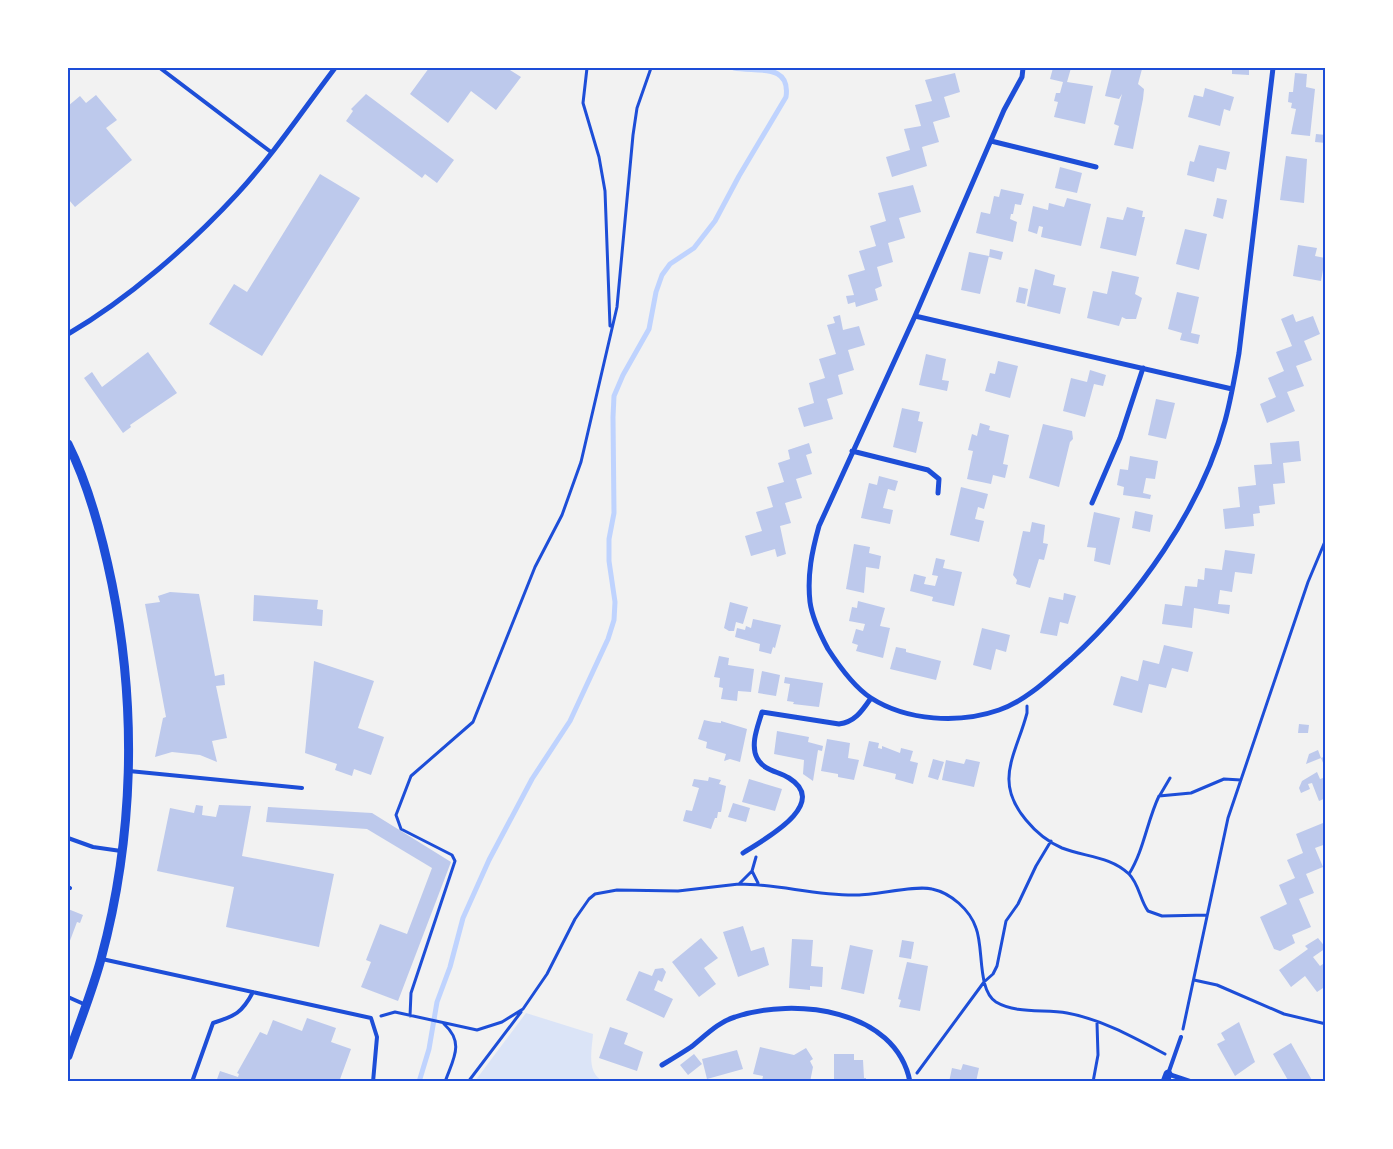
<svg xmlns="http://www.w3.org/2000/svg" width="1393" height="1149" viewBox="0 0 1393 1149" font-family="Montserrat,sans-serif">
  <rect width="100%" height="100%" fill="#f2f2f2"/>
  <path fill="#dbe4f7" d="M526,1013L593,1034C592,1049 586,1073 603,1081H475Z"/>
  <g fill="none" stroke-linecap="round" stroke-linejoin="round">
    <path stroke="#bfd3fe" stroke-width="5" d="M419,1082L429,1049L437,1002L450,967L463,918L489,860L532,779L570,721L608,639L614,620L615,602L609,561V539L614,513L613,417L614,396L623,375L649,329L656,292L662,275L670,264L694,248L715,221L739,176L786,97C791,63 757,72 734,68"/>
  </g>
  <path fill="#bdc9ec" d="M429,68H507L521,77L496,110L471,91L448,123L410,94Z
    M1053,68H1071L1067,82L1093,86L1085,124L1054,117L1058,102L1054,101L1056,93H1060L1063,82L1050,79Z
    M1112,68L1142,69L1138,84L1144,89L1143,99L1133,149L1114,145L1119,126L1114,124L1122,94L1119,99L1105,96Z
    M1232,68H1249V75L1232,74Z
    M955,73L960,92L944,97L950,117L933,122L939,142L922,147L927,166L892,177L886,157L910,150L904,129L921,126L915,105L932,101L925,80Z
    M1295,73L1307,74L1306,87L1315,89L1310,136L1291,134L1296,109L1291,108L1292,103L1288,102L1289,92H1293Z
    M1205,88L1234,97L1230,111L1224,109L1220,126L1188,117L1194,95L1203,97Z
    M366,94L454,160L437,183L425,174L422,178L346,121L353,111L351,109Z
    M96,95L117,120L106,128L132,160L75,207L69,200L68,202V106L80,96L86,103Z
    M1316,134L1326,135V143L1315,142Z
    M1199,145L1230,152L1226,170L1217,168L1214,182L1187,175L1190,161L1194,162Z
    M1286,156L1307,159L1304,203L1280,200Z
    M1060,167L1082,173L1077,193L1055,188Z
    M320,174L360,198L262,356L209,324L234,284L247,292Z
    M913,185L921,212L899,218L905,238L888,243L893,262L877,267L882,286L875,289L878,300L856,307L855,302L848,304L846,296L854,295L848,275L865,270L859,251L876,246L870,226L886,221L878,193Z
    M1001,189L1024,194L1021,205L1015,204L1013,214H1011L1010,219L1017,222L1013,242L976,233L981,212L990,214L994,196L999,197Z
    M1067,198L1091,204L1081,246L1041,237L1043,227L1039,226L1037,234L1028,231L1033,206L1048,210L1049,203L1064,207Z
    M1217,198L1227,200L1223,219L1213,216Z
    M1127,207L1143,211L1142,217H1145L1136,256L1100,248L1107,217L1123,220Z
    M1185,229L1207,234L1199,270L1176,264Z
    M1298,245L1317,248L1315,256L1325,258L1321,281L1293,276Z
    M990,249L1003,252L1001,260L989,257Z
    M969,252L989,256L980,294L961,290Z
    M1035,269L1055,275L1053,285L1066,288L1060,314L1027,306Z
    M1112,271L1139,277L1135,294L1142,298L1136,319H1126L1122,317L1119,326L1087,318L1093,291L1107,294Z
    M1019,287L1028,289L1025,304L1016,302Z
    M1177,292L1199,297L1191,333L1200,335L1198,344L1180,340L1182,333L1168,329Z
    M1293,314L1296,322L1313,316L1320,334L1304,341L1312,360L1296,366L1304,386L1287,392L1295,411L1267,423L1260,404L1276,397L1268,378L1284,371L1276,352L1292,346L1281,319Z
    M840,315L843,330L859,326L865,345L848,350L854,370L838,375L843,394L827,399L833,419L804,427L798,408L814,403L809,383L825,378L819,359L836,354L827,325L835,323L833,317Z
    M148,352L177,393L130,425L131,427L123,433L84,378L92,372L102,387Z
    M926,354L946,359L942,380L949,381L947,391L919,385Z
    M998,361L1018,366L1010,398L985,391L990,373L995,374Z
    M1090,370L1106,375L1103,386L1094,384L1085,417L1063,411L1071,378L1087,382Z
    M1156,399L1175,403L1166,439L1148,435Z
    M902,408L920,412L918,421L923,422L916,453L893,447Z
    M980,423L990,426L989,430L1009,435L1003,464L1008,465L1005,478L993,475L991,484L967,479L973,451L968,450L972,434L977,436Z
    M1043,424L1072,431L1073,439L1070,442L1059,487L1029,478Z
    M1299,441L1301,461L1283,463L1285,483L1273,484L1275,504L1259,506L1260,513L1253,514L1254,526L1225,529L1223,509L1240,507L1238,487L1256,485L1254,465L1272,464L1270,443Z
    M809,443L812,453L806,455L812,474L796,479L802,498L785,503L791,523L780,526L786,554L777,557L775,549L751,556L745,536L762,531L756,512L773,507L767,487L784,482L778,463L790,459L788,450Z
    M1130,456L1158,461L1155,479L1146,478L1143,493L1151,495L1150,499L1123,495L1124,487L1117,485L1120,469L1128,470Z
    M879,476L898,481L895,491L888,489L883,508L893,510L890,524L861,518L869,483L877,485Z
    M961,487L988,494L984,509L978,507L975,519L984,521L979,542L950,535Z
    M1135,511L1153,515L1150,532L1132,528Z
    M1094,512L1120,518L1110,565L1094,561L1096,548L1087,547Z
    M1032,522L1045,525L1043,543L1048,544L1044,560L1039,559L1030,588L1016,584L1017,580L1013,575L1023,531L1030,532Z
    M854,544L870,547L869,553L881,556L879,569L866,567L864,593L846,589Z
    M1225,550L1255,554L1252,574L1235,572L1232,592L1220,590L1218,604L1230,605L1229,614L1194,608L1192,628L1162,624L1165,604L1182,606L1185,586L1197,587L1198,579L1204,580L1205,568L1222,570Z
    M936,558L945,560L943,568L962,572L954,606L932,601L933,597L910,591L914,574L926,577L924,584L935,586L938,576L932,575Z
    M170,592L199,594L215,676L224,674L225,685L216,686L227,738L212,741L217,762L200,755L172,752L155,757L163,718L166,717L145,604L160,602L158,596Z
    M1064,593L1076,596L1068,624L1060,622L1057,636L1040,633L1049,597L1063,600Z
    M254,595L318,600L317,609L323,610L322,626L253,621Z
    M858,601L885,608L880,626L890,628L883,658L856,651L858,645L852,643L856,629L863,631L865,624L849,621L852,607L857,608Z
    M730,602L748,607L743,624L736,622L734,631H729L724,628Z
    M753,619L781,625L775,648L773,647L771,654L759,651L760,644L735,637L737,628L745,630L746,626L751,628Z
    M982,628L1010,635L1006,652L996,649L991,670L973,665Z
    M1164,645L1193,652L1188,672L1172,668L1166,688L1149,684L1142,713L1113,705L1121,676L1138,681L1143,660L1159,664Z
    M896,647L906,649V652L941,661L936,680L890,669Z
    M719,656L729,658L728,665L754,669L751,692L738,691L737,701L721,699L723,688L719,687L720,678L714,677Z
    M314,661L374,681L358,728L384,737L371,775L354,769L352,776L335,770L337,764L305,753Z
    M762,671L780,675L776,696L758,693Z
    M785,677L823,683L819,707L793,704L794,702L787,701L790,684L784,683Z
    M704,720L713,722L721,723V721L747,729L740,762L730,759L724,761L726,754L706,748L707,742L698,739Z
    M1299,724L1309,725L1308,733H1298Z
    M777,731L809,737L808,742L823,746L822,751L818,750L813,781L803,774L804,760L774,754Z
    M827,739L850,743L848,758L859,760L854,780L838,777V774L821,771Z
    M869,741L879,743L878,748L882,749V746L900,753L901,748L913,751L910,761L918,763L913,784L895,779L896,774L863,766Z
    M1318,750L1321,758L1326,756V770L1321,758L1306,764L1309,754Z
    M933,759L944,762L938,780L928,777Z
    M966,759L980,762L974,787L942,780L946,760L964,764Z
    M1317,772L1320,779L1326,777V798L1319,801L1312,783L1308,784L1310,789L1301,793L1299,788L1302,781Z
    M709,777L721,780L719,784L726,786L721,812H718L717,818H715L711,829L683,821L686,810L692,811L699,788L692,786L694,779L708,781Z
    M749,779L782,789L775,811L742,802Z
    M733,803L750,808L746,822L728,817Z
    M196,805L203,806L202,815L216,817L219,805L251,806L242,856L334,874L319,947L226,927L234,887L157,871L170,808L194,813Z
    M268,807L372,813L451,862L398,1001L361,987L371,962L366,960L380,924L407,934L432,868L367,829L266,822Z
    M1323,823L1326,830V844L1315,848L1323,867L1306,874L1314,893L1299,899L1311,927L1292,935L1295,943L1280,951L1274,949L1260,917L1287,904L1279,885L1295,878L1287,860L1303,853L1296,834Z
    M68,909L83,915L80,923L77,922L68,946Z
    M743,926L751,951L764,947L769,965L738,977L723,932Z
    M701,938L718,958L704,968L716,984L699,997L672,962Z
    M1318,938L1326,948L1313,957L1320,966L1326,962V986L1317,992L1305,976L1291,987L1279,970L1308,949L1305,946Z
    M792,939L813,940L811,966L823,967L822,987L810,986V990L789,988Z
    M902,940L914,942L911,959L899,957Z
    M850,945L873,950L864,994L841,989Z
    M907,962L928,966L920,1011L899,1007L901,1000L898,999Z
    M663,968L666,972L662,982L658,980L654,990L673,999L664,1018L626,1000L639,971L652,976L655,969Z
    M307,1018L336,1028L331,1042L351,1049L339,1082H216L220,1071L238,1077L239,1074L237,1073L260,1032L267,1035L273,1020L302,1031Z
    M1239,1022L1255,1062L1235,1076L1217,1044L1225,1040L1221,1033Z
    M610,1027L628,1033L624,1044L643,1052L637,1071L599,1058Z
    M1291,1043L1313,1082H1289L1273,1054Z
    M760,1047L794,1055L806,1048L813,1059L810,1061L813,1067L810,1082L799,1079V1082L772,1079V1082L762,1081L763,1076L753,1074Z
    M737,1050L743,1069L707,1079L702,1059Z
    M694,1054L702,1064L688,1075L680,1065Z
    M834,1054H854V1060H863L864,1078H866V1082H834Z
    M963,1064L979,1068L976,1082H949L952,1068L961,1070Z"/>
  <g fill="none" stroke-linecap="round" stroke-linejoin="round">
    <path stroke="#1d4ed8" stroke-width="3" d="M587,68L583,103L599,157L605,191L610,326
      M1027,706V713C1016,755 993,781 1026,820C1035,831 1048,842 1062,848C1085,857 1110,856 1129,874C1139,884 1140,900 1148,911L1162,916L1207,915
      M1160,795L1170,778
      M756,857L752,871L758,883
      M1129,874C1144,850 1147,821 1159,796L1191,793L1224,779L1241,780
      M739,884C778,884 817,896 857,895C877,895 915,885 932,889C951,893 970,910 976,928C984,948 977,990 996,1002C1016,1014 1045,1009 1067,1013C1101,1019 1135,1038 1165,1054
      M1194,980L1217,985L1284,1014L1326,1024
      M381,1016L395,1012L477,1030L502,1022L523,1009L547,974L575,919L589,899L595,894L617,890L678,891L739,884L752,871
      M410,1016L411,993L455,861L452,855L401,829L396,815L411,776L473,722L535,567L562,515L581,462L617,307L633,135L637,108L651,68
      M444,1024C465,1043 453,1059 445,1082
      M1183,1029L1228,818L1308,582L1326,539
      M917,1073L984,982L993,974L997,966L1006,921L1018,904L1036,866L1051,841
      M468,1082L521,1012
      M1093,1082L1098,1055L1097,1023"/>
    <path stroke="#1d4ed8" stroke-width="4" d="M160,68L271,152
      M129,771L302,788
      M68,838L93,847L121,851
      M68,887L70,888
      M102,959L371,1018L377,1037L373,1082
      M68,997L86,1005
      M1168,1074L1181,1037
      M192,1082L213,1023C235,1016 242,1013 253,992"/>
    <path stroke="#1d4ed8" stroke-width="5" d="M1023,68L1022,77L1004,110L915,316L819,526C812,551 807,575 810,602C812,617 821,636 828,649C839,666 854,687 871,698C907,721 959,724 999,710C1026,701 1049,678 1071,659C1137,599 1201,509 1225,421C1231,399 1235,376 1239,353L1273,68
      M991,141L1096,167
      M915,316L1232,389
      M68,334C128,299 190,245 237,194C273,155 303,110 335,68
      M852,451L928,470L939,479L938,493
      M1092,503L1120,438L1143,368
      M743,853C763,840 831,804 789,778C778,771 764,771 757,758C750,744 758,726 762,712L839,724C855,722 862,711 871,698
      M662,1065C672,1059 682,1053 691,1047C705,1036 718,1022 735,1017C794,997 896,1009 910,1082
      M1168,1074L1192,1082"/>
    <path stroke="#1d4ed8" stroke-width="9" d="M68,444C88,484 103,540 112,584C137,708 134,837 101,959C92,992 79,1024 68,1056
      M1165,1082L1168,1074"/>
  </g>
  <rect width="1393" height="1149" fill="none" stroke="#ffffff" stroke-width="138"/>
  <rect x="69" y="69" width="1255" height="1011" fill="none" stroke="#1d4ed8" stroke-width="2"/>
</svg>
